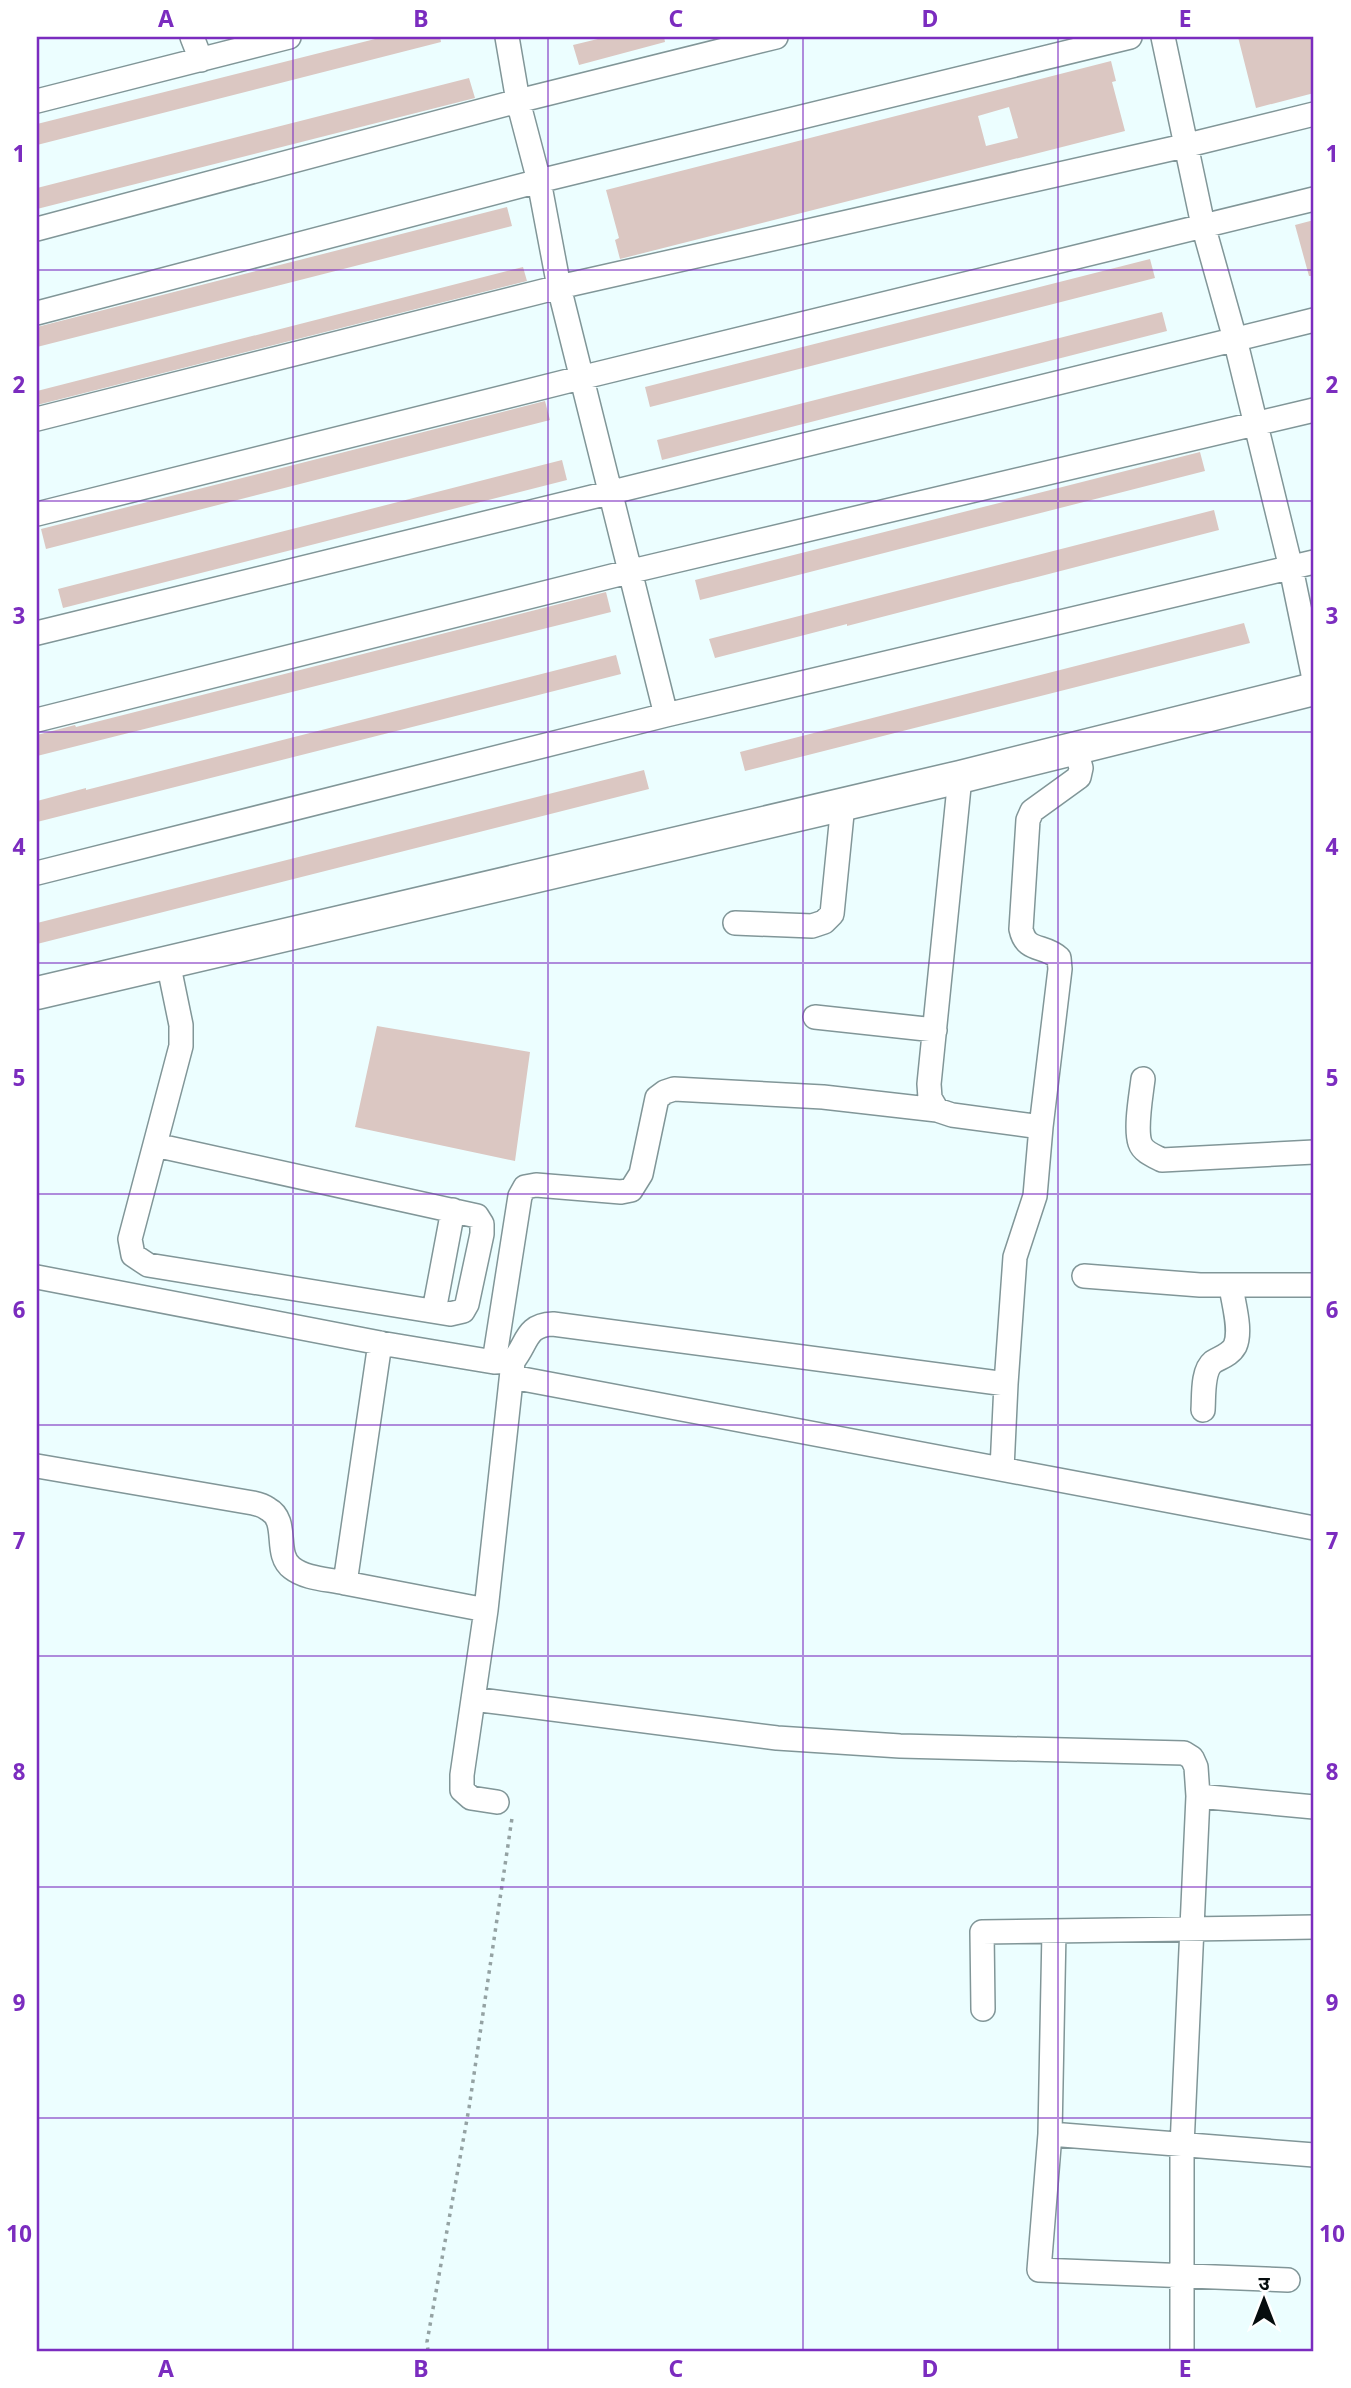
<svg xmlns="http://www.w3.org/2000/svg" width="1351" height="2388" viewBox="0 0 1351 2388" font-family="Georgia,'Noto Sans Devanagari',serif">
  <rect width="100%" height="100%" fill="#ecfeff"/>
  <path fill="#dbc7c2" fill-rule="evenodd" d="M383,37H440L441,42L37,145V124Z
    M606,37H664L665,42L579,65L573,45Z
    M1238,37H1314V93L1256,108Z
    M1111,61L1116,81L1112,82L1125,131L620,259L615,240L619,238L606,190ZM1009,107L1018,138L986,146L978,116Z
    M469,78L475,98L37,209V188Z
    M507,207L512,226L37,347V327Z
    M1314,220V276H1309L1295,225Z
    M1150,259L1155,278L650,407L645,387Z
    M523,267L527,281L37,405V391Z
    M1162,312L1167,331L662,460L657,440Z
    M545,401L550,420L46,549L41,529Z
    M1200,452L1205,471L700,600L695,580Z
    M562,460L567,480L63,608L58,589Z
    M1214,510L1219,530L847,626V624L715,658L709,639Z
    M606,592L611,612L37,756V735L75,725L76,727Z
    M1244,623L1250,643L745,771L740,752Z
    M616,655L621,674L37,822V801L86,788V790Z
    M644,770L649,789L37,944V923Z
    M377,1026L530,1052L515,1161L355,1127Z"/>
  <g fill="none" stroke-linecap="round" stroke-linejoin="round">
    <g stroke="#819698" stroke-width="26">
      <path id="street" d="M192,37L201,60
        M507,37L518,101L539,181L559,287L666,715
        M1163,37L1203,225L1235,339L1291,568L1314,679
        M37,101L289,37
        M37,229L518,101L776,37
        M37,313L539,181L1130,37
        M37,419L559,287L1184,146L1314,114
        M37,514L580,378L1314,199
        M37,633L1314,320
        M37,720L632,571L1314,410
        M37,873L666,715L1314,562
        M735,923L812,926L824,922L832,914L843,804
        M815,1017L935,1030
        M1143,1079C1141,1096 1135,1128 1140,1143C1143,1152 1154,1156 1162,1160L1314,1152
        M1041,1127L1060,969L1059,958C1044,944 1026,953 1021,929L1028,820L1032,811L1079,777L1081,768L1076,749
        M155,1145L477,1216L482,1224V1234L467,1304L463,1311L450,1314L148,1265L133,1255L130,1239L181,1046V1025L168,962
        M1084,1276L1200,1285H1314
        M37,1277L380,1343L494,1362L513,1361C528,1343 525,1325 553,1324L1006,1384L1015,1257L1035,1196L1041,1127L952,1115L937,1110L930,1098L929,1084L960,777
        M434,1311L453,1210
        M380,1343L345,1583L486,1610
        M494,1362L520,1196L525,1187L536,1185L621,1192L631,1190L641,1174L657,1098L665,1092L674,1089L823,1097L937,1110
        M512,1377L1314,1528
        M1203,1410C1204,1396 1202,1371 1213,1362C1221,1357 1230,1355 1235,1346C1242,1330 1233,1303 1231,1286
        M37,1466L253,1503C258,1504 264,1506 268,1509C290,1521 273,1554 292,1568C306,1579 328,1579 345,1583
        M1002,1469L1006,1384
        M473,1699L777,1738L900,1746L1184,1753L1192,1758L1196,1767L1198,1796L1182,2146V2351
        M1198,1796L1314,1807
        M497,1802L471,1798L462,1790V1775L486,1610L513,1362
        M1054,1931L1050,2134L1039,2270L1288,2280
        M983,2009L982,1932L1314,1927
        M1050,2134L1314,2155"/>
    </g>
    <g stroke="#819698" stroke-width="35">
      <path id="secondary" d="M37,993L960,777L1314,689"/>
    </g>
    <path stroke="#94a2a3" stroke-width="3.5" stroke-dasharray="3.5 5" stroke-linecap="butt" d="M428,2351L427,2342L469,2108L512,1818"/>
    <use href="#street" stroke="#fff" stroke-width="23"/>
    <use href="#secondary" stroke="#fff" stroke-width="32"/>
  </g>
  <path fill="none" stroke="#7b2cbf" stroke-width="2" stroke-opacity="0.55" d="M293,37V2351M548,37V2351M803,37V2351M1058,37V2351M37,270H1314M37,501H1314M37,732H1314M37,963H1314M37,1194H1314M37,1425H1314M37,1656H1314M37,1887H1314M37,2118H1314"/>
  <rect width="1351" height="2388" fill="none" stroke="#ffffff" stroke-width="77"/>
  <g transform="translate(1264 2300)" stroke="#ffffff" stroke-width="5" paint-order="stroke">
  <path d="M0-5L12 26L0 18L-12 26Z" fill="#060d0e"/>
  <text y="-10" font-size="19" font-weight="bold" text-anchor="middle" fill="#060d0e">उ</text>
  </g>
  <rect x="38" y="38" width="1274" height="2312" fill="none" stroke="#7b2cbf" stroke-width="2.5"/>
  <g font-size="23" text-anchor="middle" font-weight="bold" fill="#7b2cbf">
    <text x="166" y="27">A</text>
    <text x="421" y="27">B</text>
    <text x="676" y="27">C</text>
    <text x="930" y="27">D</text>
    <text x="1185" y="27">E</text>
    <text x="19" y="162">1</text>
    <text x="1332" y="162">1</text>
    <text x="19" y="393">2</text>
    <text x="1332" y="393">2</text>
    <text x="19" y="624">3</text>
    <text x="1332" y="624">3</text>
    <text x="19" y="855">4</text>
    <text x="1332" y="855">4</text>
    <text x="19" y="1086">5</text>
    <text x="1332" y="1086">5</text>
    <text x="19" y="1318">6</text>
    <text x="1332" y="1318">6</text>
    <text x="19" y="1549">7</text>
    <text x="1332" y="1549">7</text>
    <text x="19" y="1780">8</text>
    <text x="1332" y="1780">8</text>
    <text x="19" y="2011">9</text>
    <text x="1332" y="2011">9</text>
    <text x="19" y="2242">10</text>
    <text x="1332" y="2242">10</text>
    <text x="166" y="2377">A</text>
    <text x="421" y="2377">B</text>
    <text x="676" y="2377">C</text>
    <text x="930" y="2377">D</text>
    <text x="1185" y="2377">E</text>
  </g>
</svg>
